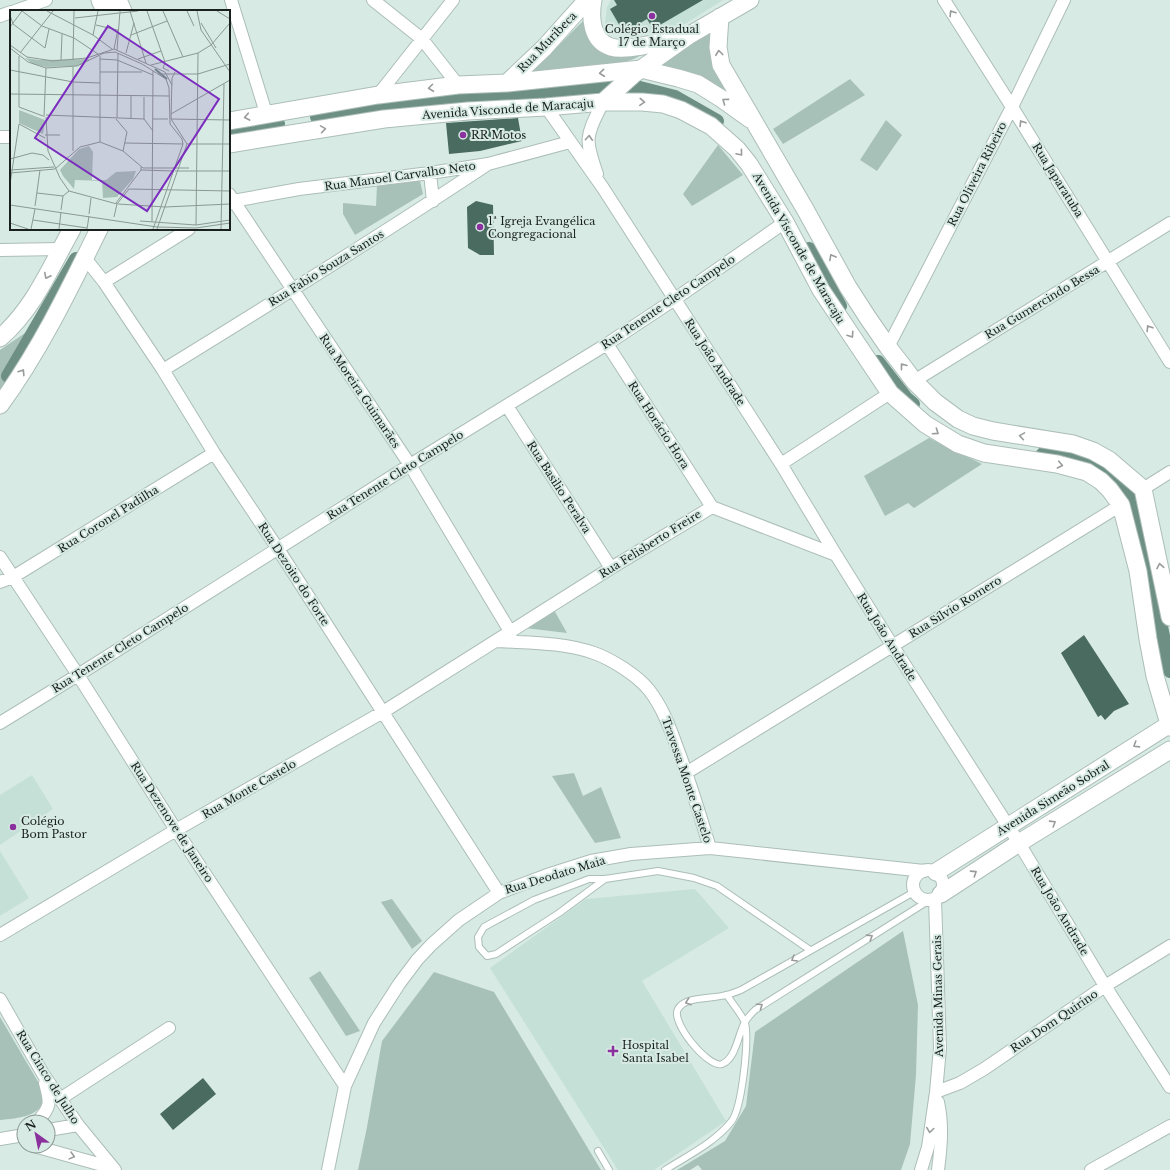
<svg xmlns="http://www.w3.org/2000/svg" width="1170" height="1170" viewBox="0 0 1170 1170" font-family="'Libre Baskerville',serif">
  <rect width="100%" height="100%" fill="#d7eae3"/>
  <path fill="#c5e0d6" d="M611,0H723L685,24L643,34L623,36L605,24L607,7Z
    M32,775L53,809L0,845V795Z
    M0,851L29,898L0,916Z
    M695,889L729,928L642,981L726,1121L654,1170H618L490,968L586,899Z"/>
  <path fill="#a8c1b8" d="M587,17L589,30L641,55C620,70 548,71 520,73L546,58Z
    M714,30L729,93L654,67Z
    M850,79L865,95L783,144L773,129Z
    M886,120L902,135L877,171L860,160Z
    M718,145L743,175L692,206L683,194Z
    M416,178L420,181L423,194L355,235L343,214V203L376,206L377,185Z
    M31,329L5,374L10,378L0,393V350Z
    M929,438L982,464L914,508L908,503L885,516L864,476Z
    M554,610L567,633L525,628Z
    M574,773L583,796L601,787L621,838L595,843L552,776Z
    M392,899L422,941L412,949L381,902Z
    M903,931L918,1005L916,1075L910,1144L901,1170H702L698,1165L690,1170H677L725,1141L746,1106L755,1032Z
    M320,971L360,1031L346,1036L309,978Z
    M434,972L494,992L601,1170H358L367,1127L382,1041Z
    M0,1017L44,1092C46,1117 18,1118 0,1120Z"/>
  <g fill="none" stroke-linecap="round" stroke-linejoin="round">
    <path stroke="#6e9084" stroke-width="14" d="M317,117L512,95L596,88L636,87L675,97L717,121
      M229,132L278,124
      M809,249L840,306
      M878,362L906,398L913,404
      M8,376L76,259
      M1043,454L1075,458L1112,471L1135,497L1170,671"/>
  </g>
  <path fill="#4a6b60" d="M614,0H703L653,29L647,19L624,33L610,9L617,5Z
    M518,118L522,141L480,151L449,154L446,123Z
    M476,201L493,205L494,255H480L468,248L467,207Z
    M1084,635L1129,704L1114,711L1105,720L1101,715L1098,717L1061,653Z
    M203,1078L216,1094L173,1130L160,1114Z"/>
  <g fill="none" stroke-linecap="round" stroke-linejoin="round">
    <g stroke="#acbeb7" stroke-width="8">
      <path id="lane" d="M605,879L559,913L496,954L487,956L479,947L478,937L484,927L534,900L589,879H605L658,871L694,878L717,886L810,950
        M914,892L741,990C736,992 731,994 726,995C713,999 685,996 678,1009C670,1022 709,1069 722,1064C736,1059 738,1034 745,1022C747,1018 751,1014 755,1010L928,901
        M598,1151L609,1170
        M665,1170C687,1156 714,1143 731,1122C742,1109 749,1041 745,1023C743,1016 731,1002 727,995"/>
    </g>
    <g stroke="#acbeb7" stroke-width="14">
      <path id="street" d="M231,0L266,113
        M373,0L422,39L458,85
        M944,0L1012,107L1170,362
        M15,11L46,0
        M0,16L11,12
        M378,95L453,0
        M546,107L603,188L781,464L836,555L892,645L1019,843L1105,986L1170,1087
        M0,137H11
        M430,173L433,201
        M597,174C584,137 586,137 603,102
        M229,194L410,465L511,633
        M229,204L233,201L299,189L430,173L488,164L570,142
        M0,250L61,249
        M85,258L104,282L163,370L214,453L278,549L499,893
        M104,282L189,229
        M607,344L712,507
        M888,347L1012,107L1064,0
        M163,370C272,303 381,235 488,164
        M914,381L1170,223
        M507,406L611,568
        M781,464L890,393
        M1143,489L1170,472
        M712,507L836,555
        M0,557L78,675L176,830L345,1086
        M0,582L13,577L214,453
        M497,641C529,643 563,642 594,653C611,659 637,675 649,690C663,708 670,728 678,750C690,782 700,815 710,848
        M0,723L78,675L410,465L607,344L675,299L785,222
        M686,773L1121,505
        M913 885a15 15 0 1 1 30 0a15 15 0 1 1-30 0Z
        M0,935L176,830L383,712L611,568L712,507
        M0,999L43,1074L78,1125L115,1170
        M936,1092L960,1083L984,1069L1105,986L1170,946
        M60,1099L169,1028
        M938,1102C943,1125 941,1147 938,1170
        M37,1122C52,1106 50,1102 45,1083
        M48,1130L78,1125
        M0,1139L24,1135
        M34,1146L113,1168
        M328,1170L345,1086L374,1023L399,984L417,960L431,945L459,920L499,893L547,875L591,861L631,854L710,848L924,871
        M921,1170L928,1147L936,1092L940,1048L935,899
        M1091,1170L1170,1126"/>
    </g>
    <g stroke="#acbeb7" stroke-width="19">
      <path id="secondary" d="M100,0L105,11
        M118,0L123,11
        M593,0C590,17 591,41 611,47C627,52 665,41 682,37
        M720,17L718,47L721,65L805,209L848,287L868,318L888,347L905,369L914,381L935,402L958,419L973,426L993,431L1073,444L1093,451L1109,460L1143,489L1170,617
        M507,83L544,48L587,0
        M603,102L634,74L688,36L750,0
        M229,121L378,95L458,85L507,83L641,69L678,78L698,84L722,99L750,119
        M229,144L384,119L468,111L546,107L603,102H642L663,104L681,110L711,126L737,149L749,164L785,222L821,290L890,393L925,424L958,444L984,453L1057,464L1087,472L1101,481L1110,490L1121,505L1138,571L1148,639L1155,676L1170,727
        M0,338C35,307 50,268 72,229
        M0,405C39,352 70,288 99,229
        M936,872L1170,724
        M941,894L1019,843L1170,750"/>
    </g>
    <use href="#lane" stroke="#fff" stroke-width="6"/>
    <use href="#street" stroke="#fff" stroke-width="12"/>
    <use href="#secondary" stroke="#fff" stroke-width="17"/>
  </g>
  <defs><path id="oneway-chevron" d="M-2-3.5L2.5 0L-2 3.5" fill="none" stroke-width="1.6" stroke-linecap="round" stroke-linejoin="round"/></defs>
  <g stroke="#989b9a">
    <use href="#oneway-chevron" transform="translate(952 13) rotate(-123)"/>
    <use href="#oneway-chevron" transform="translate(719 53) rotate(-97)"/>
    <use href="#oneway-chevron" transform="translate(602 73) rotate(174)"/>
    <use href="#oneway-chevron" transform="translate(431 88) rotate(173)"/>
    <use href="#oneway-chevron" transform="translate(725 101) rotate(-144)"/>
    <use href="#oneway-chevron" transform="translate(642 102) rotate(3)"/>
    <use href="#oneway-chevron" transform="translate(247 117) rotate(169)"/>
    <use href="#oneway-chevron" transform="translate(1022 123) rotate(-122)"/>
    <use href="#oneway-chevron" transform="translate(323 129) rotate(-9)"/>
    <use href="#oneway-chevron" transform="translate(589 138) rotate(-86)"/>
    <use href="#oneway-chevron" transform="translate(740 153) rotate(50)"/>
    <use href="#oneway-chevron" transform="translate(832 257) rotate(-119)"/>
    <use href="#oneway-chevron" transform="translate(47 276) rotate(117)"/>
    <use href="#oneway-chevron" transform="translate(1149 328) rotate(-122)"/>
    <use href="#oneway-chevron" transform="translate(851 335) rotate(56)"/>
    <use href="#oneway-chevron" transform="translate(903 366) rotate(-128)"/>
    <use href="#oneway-chevron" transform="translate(22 372) rotate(-57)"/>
    <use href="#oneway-chevron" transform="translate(936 432) rotate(34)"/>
    <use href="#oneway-chevron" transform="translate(1022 436) rotate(-171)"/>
    <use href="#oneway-chevron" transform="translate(1060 465) rotate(12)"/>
    <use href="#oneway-chevron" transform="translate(1160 566) rotate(-101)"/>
    <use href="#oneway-chevron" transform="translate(1136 745) rotate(148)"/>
    <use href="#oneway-chevron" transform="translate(1053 823) rotate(-32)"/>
    <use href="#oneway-chevron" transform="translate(974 873) rotate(-33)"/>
    <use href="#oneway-chevron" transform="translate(870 937) rotate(-32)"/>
    <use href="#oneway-chevron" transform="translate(794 959) rotate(150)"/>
    <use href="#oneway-chevron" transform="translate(688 1002) rotate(161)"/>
    <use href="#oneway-chevron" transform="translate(760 1006) rotate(-35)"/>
    <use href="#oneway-chevron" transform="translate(930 1130) rotate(98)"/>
    <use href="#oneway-chevron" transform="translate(72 1156) rotate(15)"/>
  </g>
  <g fill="#8a319d" stroke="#d7eae3" stroke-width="1.5">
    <circle cx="652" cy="16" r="4"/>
    <circle cx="463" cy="135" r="4"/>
    <circle cx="480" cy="227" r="4"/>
    <circle cx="13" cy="827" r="4"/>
    <path d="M611 1045h4v4h4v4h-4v4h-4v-4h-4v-4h4z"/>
  </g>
  <g text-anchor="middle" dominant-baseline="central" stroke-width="4" stroke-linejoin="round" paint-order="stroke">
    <g font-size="11" fill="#19201e" stroke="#d7eae3" text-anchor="start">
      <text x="652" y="29" text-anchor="middle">Colégio Estadual<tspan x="652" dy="13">17 de Março</tspan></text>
      <text x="471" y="135">RR Motos</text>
      <text x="488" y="221">1ª Igreja Evangélica<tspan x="488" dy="13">Congregacional</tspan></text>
      <text x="21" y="821">Colégio<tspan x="21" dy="13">Bom Pastor</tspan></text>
      <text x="622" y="1045">Hospital<tspan x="622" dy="13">Santa Isabel</tspan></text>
    </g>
    <g font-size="11" fill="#19201e" stroke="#d7eae3">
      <text transform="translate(547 42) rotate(-46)">Rua Muribeca</text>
      <text transform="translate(508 109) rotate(-4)">Avenida Visconde de Maracaju</text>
      <text transform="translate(977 174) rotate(-63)">Rua Oliveira Ribeiro</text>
      <text transform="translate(400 176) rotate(-8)">Rua Manoel Carvalho Neto</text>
      <text transform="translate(1058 180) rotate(58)">Rua Japaratuba</text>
      <text transform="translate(799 248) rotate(60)">Avenida Visconde de Maracaju</text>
      <text transform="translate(326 268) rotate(-32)">Rua Fabio Souza Santos</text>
      <text transform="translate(668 302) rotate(-34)">Rua Tenente Cleto Campelo</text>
      <text transform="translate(1042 302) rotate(-31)">Rua Gumercindo Bessa</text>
      <text transform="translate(715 362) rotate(57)">Rua João Andrade</text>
      <text transform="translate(360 391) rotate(56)">Rua Moreira Guimarães</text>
      <text transform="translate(659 425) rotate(57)">Rua Horácio Hora</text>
      <text transform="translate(395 475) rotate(-32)">Rua Tenente Cleto Campelo</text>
      <text transform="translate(559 487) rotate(57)">Rua Basilio Peralva</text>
      <text transform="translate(108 519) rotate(-32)">Rua Coronel Padilha</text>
      <text transform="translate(650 544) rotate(-32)">Rua Felisberto Freire</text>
      <text transform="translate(294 574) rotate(57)">Rua Dezoito do Forte</text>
      <text transform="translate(955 607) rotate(-32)">Rua Sílvio Romero</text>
      <text transform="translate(887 637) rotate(58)">Rua João Andrade</text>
      <text transform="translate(120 648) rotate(-32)">Rua Tenente Cleto Campelo</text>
      <text transform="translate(687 780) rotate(71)">Travessa Monte Castelo</text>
      <text transform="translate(249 789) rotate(-30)">Rua Monte Castelo</text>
      <text transform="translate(1053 798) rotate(-32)">Avenida Simeão Sobral</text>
      <text transform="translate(172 822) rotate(57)">Rua Dezenove de Janeiro</text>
      <text transform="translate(555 875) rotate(-17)">Rua Deodato Maia</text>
      <text transform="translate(1060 911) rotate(59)">Rua João Andrade</text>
      <text transform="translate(938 996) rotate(-91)">Avenida Minas Gerais</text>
      <text transform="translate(1054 1021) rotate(-34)">Rua Dom Quirino</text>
      <text transform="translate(48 1077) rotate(58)">Rua Cinco de Julho</text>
    </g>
  </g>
  <g transform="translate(10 10)">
    <rect width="220" height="220" fill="#d7eae3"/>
    <path d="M15,48L29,50L80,49L68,56L36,57L23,54ZM9,100L35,110L33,124L9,113ZM79,136L83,142L82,170H96L106,162L126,161L123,169L107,187L93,188L92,171L65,170L64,179L53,166L50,160L69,139Z" fill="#a8c1b8"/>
    <path fill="none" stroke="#6e9084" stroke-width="2" d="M145,59L157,69"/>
    <path fill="none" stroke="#8b9994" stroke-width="1" d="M12,1L32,16L64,28L88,44M37,1L83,25L102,39M120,1L136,53M137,1L155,52M153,1L173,47M177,1L184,16M187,1L191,20L220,62M207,1L220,9M110,3L128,1M0,5L3,14L35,38L39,19M65,8L109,3M191,13L206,38M86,15L107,20M0,17L12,1M83,25L88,1M121,25L157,11M0,35L17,47L43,51L77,48L104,39L155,62L162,75M0,38L18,52L36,58L67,56L94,43L105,42L132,54L156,69L159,78L160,114L172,129L173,134L143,219M104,39L108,19M107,40L110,1M10,43L43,1M116,43L124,13M9,46V97L33,106M90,46V132M90,49L107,50L143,65M128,49L151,41M51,50L52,24M63,50L64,1M155,53L153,58L159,61M141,55L188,43L201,35L220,13M63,57V141M0,60L63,72L90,73M90,62H132M148,64H188L220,54M0,84L159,86M161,104L220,70M36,105L134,109M34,107L36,58M36,107L38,141L50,168L59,181L107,194L119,179M107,108L108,43M121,108V86M106,109L117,122L113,141M134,109V87M134,109L143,121M143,109H158M161,109L220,110M35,125H50M115,133L173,134M177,134H220M0,149L22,143L33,145L39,150M131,157V160L164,161M133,158H164M165,158H179M45,159L70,137L90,132L113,141L133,158M1,160L44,157M165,161H220M0,163L45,159M0,174L9,114L35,128M119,179L220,181M27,183L53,186M106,193L131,160M108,194L155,197L220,194M0,195L147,217L186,218L220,213M25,196L30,160M51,200L53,186L59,181M79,204L81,188M104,207L107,194M23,210L77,218M130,211L186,215L220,210M142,212L143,61M0,213L18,219M186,215L188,43M21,219L25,199M49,219L51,202M77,219L79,206M147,219L177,134L161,109L162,68L165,62M211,219L214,74"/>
    <path fill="#7b2cbf" fill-opacity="0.15" stroke="#7b2cbf" stroke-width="2" d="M98,16L209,89L137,201L25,128Z"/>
    <rect width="220" height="220" fill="none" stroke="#19201e" stroke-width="2"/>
  </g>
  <g transform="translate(36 1134) rotate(327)"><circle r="19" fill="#d7eae3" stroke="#8b9994"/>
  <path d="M0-3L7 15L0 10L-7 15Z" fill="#8a319d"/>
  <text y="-6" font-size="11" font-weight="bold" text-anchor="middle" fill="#19201e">N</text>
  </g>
</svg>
